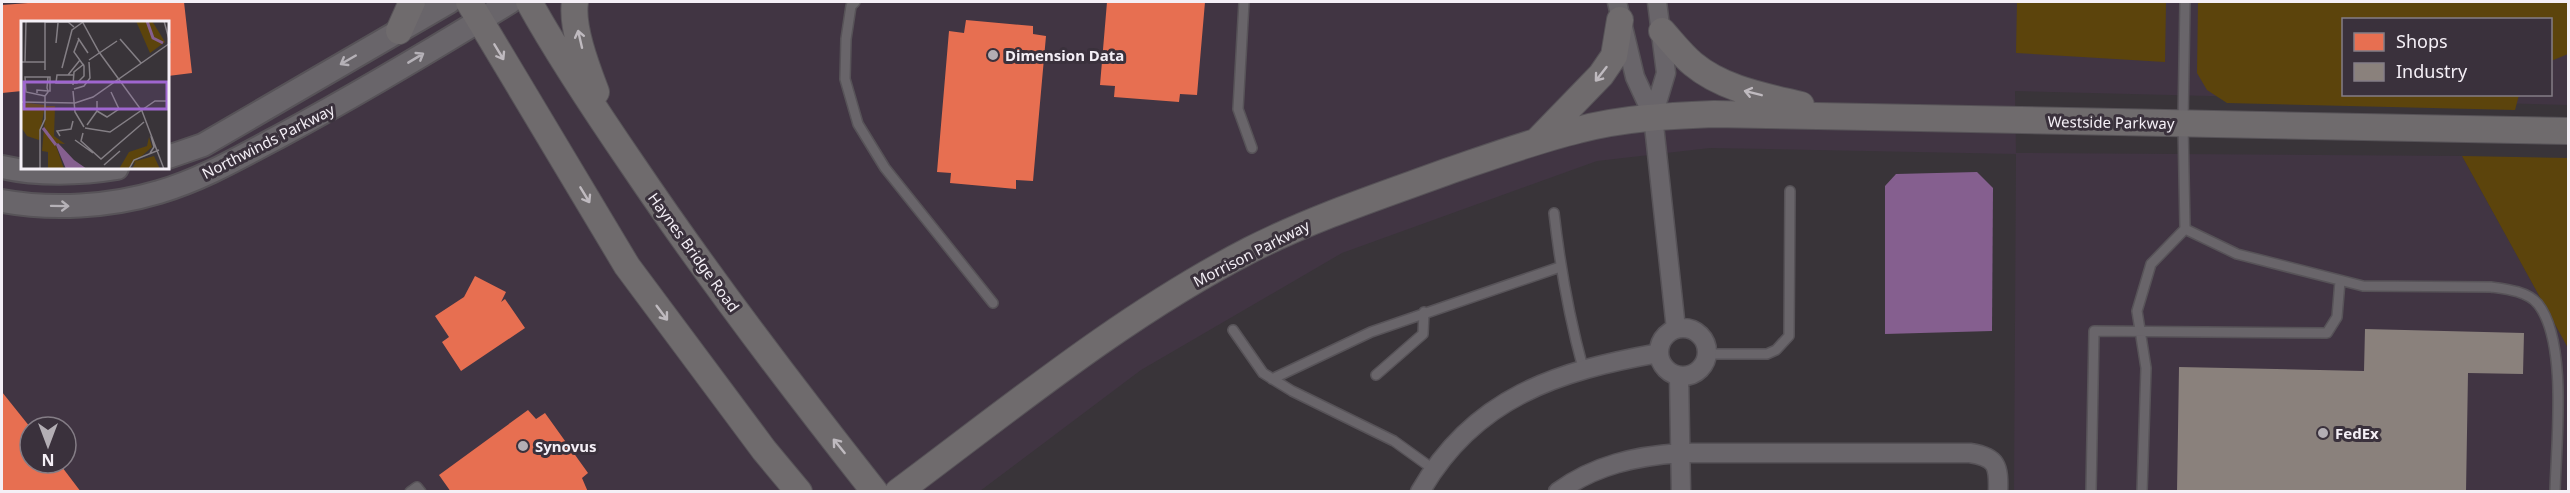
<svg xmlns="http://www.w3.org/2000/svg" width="2570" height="493" viewBox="0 0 2570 493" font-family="'Noto Sans',sans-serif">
  <rect width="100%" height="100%" fill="#393439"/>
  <path fill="#413543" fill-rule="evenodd" d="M2,2H2568V105L2015,91L2016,153L2462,156L2568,348V491H2014L2016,154L1710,148L1597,161L1342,253L1141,370L980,491H2ZM2344,20H2550V94H2344ZM22,22H168V168H22ZM30,427H66V463H30Z"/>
  <path fill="#5c440c" d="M2017,2H2166L2165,62L2016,53Z
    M2198,2H2568V54L2551,61L2550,20H2344V94L2519,95L2515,110L2227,103L2207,90L2197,73Z
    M2462,156L2568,158V348Z"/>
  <path fill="#855f8f" d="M1977,172L1993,188L1992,331L1885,334V186L1896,174Z"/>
  <path fill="#e76f51" d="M41,2H184L192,73L168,76V22H22V91L2,93V5Z
    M1107,2H1205L1197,95L1180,94L1179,102L1114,97L1115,86L1100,85Z
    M966,20L1033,26V34L1046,36L1033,181L1016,180V189L950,183L951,173L937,172L949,31L964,33Z
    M475,276L506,292L501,302L505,299L525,328L461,371L442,342L449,337L435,316L464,297Z
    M2,392L30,427V463H59L81,492H2Z
    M528,410L536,419L545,413L588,473L582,478L588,492H451L439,475Z"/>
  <path fill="#8a817c" d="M2365,329L2524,333L2523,374L2468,373L2466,492H2177L2179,367L2364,371Z"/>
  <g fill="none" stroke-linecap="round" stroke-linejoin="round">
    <g stroke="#575358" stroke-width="12">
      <path id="service" d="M855,2L851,6L846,39L845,79L858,124L885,168L993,303
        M1244,2L1238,109L1252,148
        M1554,213C1560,266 1569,317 1583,368
        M2185,229L2237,254L2363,286L2491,287C2506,289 2527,291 2538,304C2568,342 2556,443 2555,492
        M1233,330L1263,373L1292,391L1394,441L1433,469
        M1707,354H1767L1776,350L1789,336L1790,191
        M1376,375L1423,334L1424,312
        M1272,379L1371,332L1560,267
        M410,492L417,487L421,492
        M2091,492L2094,331L2327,333L2337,317L2340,281
        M2142,492L2146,368L2137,311L2151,264L2185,229L2183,123L2185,2"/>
    </g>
    <g stroke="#575358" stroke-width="21">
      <path id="minor" d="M1617,2L1635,77L1653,116L1676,329
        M1653,116L1666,73L1657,2
        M1659 352a24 24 0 1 1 48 0a24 24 0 1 1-48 0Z
        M1679,376L1681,492
        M1420,492C1474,397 1558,371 1659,353
        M1558,492C1594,465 1637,456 1680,453H1970C1997,457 1999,466 1998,492"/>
    </g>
    <g stroke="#575358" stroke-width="26">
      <path id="tertiary" d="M168,157L203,145L449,2
        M2,167C37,175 81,174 117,168
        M2,201C52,210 109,207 159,192C203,179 242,156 282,135C360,93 435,48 510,2"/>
    </g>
    <g stroke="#575358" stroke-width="28">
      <path id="secondary" d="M469,2L627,266L764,450L799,492
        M529,2C560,58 597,113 634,167C709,278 791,386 875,492
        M575,2C571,27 587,68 596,92
        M399,31L412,2
        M1662,31C1672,42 1682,55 1693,64C1723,89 1764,96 1801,105
        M1538,140L1601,75L1614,56L1620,20
        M898,492C1012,407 1124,315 1250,250C1313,218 1380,196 1446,172C1490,157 1533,141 1578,130C1622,118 1668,116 1714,114L2568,131"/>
    </g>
    <use href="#service" stroke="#69656a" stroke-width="9"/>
    <use href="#minor" stroke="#69656a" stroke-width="18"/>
    <use href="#tertiary" stroke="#69656a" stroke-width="22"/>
    <use href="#secondary" stroke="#6f6b6d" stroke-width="26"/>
  </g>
  <defs><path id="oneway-shaft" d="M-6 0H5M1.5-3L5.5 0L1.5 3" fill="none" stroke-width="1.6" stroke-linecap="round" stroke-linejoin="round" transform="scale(1.5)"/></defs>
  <g stroke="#bfbabf">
    <use href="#oneway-shaft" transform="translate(580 39) rotate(-103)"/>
    <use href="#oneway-shaft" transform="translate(499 52) rotate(59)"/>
    <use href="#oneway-shaft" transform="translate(1601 74) rotate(128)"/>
    <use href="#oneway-shaft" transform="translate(1753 93) rotate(-166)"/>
    <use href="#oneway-shaft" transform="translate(585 195) rotate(59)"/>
    <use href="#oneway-shaft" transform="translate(662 313) rotate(53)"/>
    <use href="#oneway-shaft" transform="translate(839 446) rotate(-129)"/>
  </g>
  <g stroke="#b5b1b7">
    <use href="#oneway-shaft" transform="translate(416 58) rotate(-31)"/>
    <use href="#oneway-shaft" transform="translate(348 60) rotate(150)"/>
    <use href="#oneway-shaft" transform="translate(60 206) rotate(1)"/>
  </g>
  <g fill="#b3aeb4" stroke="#3a313c" stroke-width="2">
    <circle cx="993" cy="55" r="6"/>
    <circle cx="2323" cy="433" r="6"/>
    <circle cx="523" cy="446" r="6"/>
  </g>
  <g text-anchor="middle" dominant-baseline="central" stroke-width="6" stroke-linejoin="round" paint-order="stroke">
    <g font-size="15" font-weight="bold" fill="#f4eff6" stroke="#3a313c" text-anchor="start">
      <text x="1005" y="55">Dimension Data</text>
      <text x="2335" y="433">FedEx</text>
      <text x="535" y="446">Synovus</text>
    </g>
    <g font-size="15" fill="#f4eff6" stroke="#3a313c">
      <text transform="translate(2111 122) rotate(1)">Westside Parkway</text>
      <text transform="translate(268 141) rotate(-27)">Northwinds Parkway</text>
      <text transform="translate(694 252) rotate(54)">Haynes Bridge Road</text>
      <text transform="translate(1251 253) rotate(-27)">Morrison Parkway</text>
    </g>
  </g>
  <g transform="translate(21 21)">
    <rect width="148" height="148" fill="#393439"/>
    <path d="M115,0H131L144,21L129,32ZM6,82L24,84L18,119L6,115L0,106V86ZM25,85H34L33,115L44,123L34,122L43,148H27V131L21,130ZM128,116L131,126L106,148H98L108,131L126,125ZM133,135L139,148H111L115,140Z" fill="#5c440c"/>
    <path d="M37,122L53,139L66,148H45L35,124Z" fill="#855f8f"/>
    <path fill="none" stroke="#855f8f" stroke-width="3" d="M126,0L132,17L142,22M22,107L35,124"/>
    <path fill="none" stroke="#847f85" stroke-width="1.5" d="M61,0L78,31L121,90L143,148M143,0L149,22M24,1H47L53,6M57,17L67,32M99,18L120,42M35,22L37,2M68,39L96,20M0,41H24M4,41L5,0M41,47L51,9L62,1M24,49V0M47,54L59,39M52,54H36L35,62H56L63,55V45L53,31L58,18M52,64L53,51L63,43M53,68L63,65L69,57L68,41M52,70L54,91L63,106M16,72V69L27,70H29V56H27L26,67L27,70V71L24,75V98L19,109V148M24,75L5,71L4,56H27M0,81L54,82L72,76L149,22M76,90L86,96L98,88L90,71M66,104L76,90V80M64,107L89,111L134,80H149M62,112L60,120L80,138L123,101M39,115L36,110L50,108L52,100M54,119L72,132M129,132L133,126L130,115M83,144L99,130M108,148L113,139L138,129"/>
    <path fill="#9f66d0" fill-opacity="0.15" stroke="#9f66d0" stroke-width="3" d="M3,61H146V88H3Z"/>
    <rect width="148" height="148" fill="none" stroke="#f4eff6" stroke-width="3"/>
  </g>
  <rect width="2570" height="493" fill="none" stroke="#f4eff6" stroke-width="6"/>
  <rect x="2342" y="18" width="210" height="78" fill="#3a313c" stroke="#847d86" stroke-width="1.5"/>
  <rect x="2354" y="33" width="30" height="18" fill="#e76f51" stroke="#847d86" stroke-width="1.5"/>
  <text x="2396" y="48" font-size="18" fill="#f4eff6">Shops</text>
  <rect x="2354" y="63" width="30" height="18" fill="#8a817c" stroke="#847d86" stroke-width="1.5"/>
  <text x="2396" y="78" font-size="18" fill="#f4eff6">Industry</text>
  <g transform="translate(48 445) rotate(180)"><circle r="28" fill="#3a313c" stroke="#847d86" stroke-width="1.5"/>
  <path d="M0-4.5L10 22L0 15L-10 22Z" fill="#b3aeb4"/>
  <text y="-9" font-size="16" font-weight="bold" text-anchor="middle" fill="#f4eff6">N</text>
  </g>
</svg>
